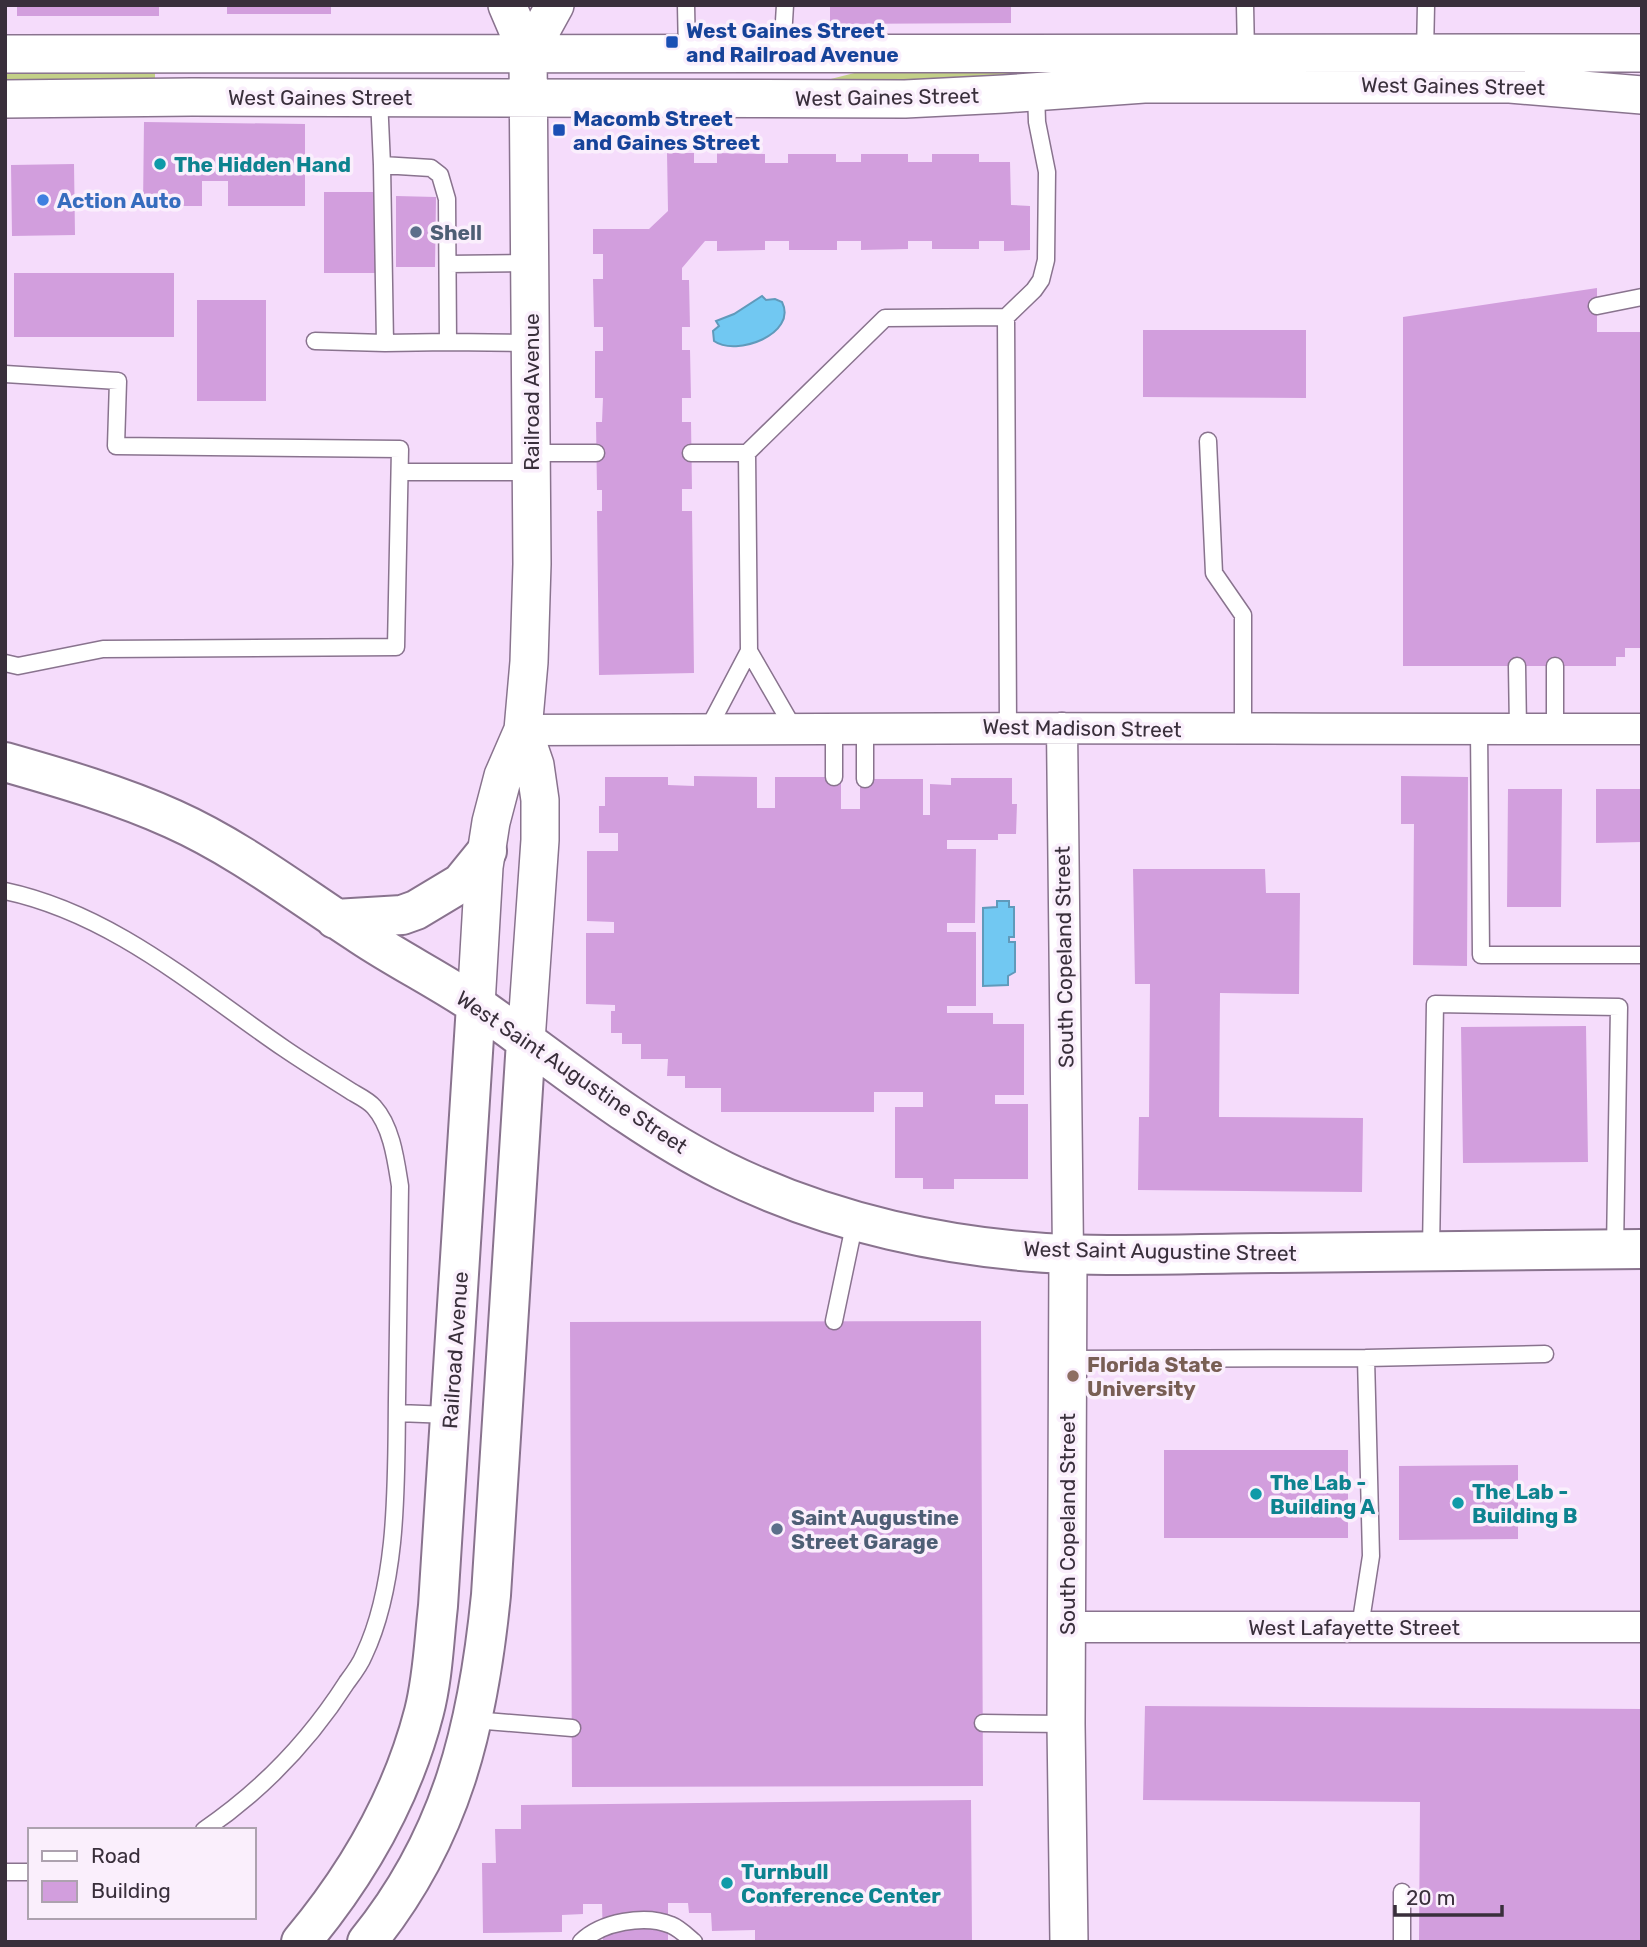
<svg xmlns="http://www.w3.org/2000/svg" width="1647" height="1947" viewBox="0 0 1647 1947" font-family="Rubik,sans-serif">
  <rect width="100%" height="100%" fill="#f5dcfb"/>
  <path fill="#c3d087" d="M890,64L1012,67L1011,80L811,84Z
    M5,66L155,71V81L5,87Z"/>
  <path fill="#71c8f2" stroke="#609abb" stroke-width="2" d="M762,296L766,300L775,299L782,302C798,334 736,357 714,341L713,331L719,326L716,321L734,314Z
    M997,901H1009V907H1014V937H1009V942H1015V972L1008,976V985L983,986V908L997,907Z"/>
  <path fill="#d29edd" d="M17,5H159V16H17Z
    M227,5H331V14H227Z
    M830,5H1011V23L830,24Z
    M144,122L305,124V206H228V181H202V206H143Z
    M667,153H694V163H717V153L765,154V163H788V154H836V162H861V154H908V162H932V154H979V162H1010L1011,205L1030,206V250L1004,251V241H979V249H932V241H908V249L861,250V241H837V250H789V241H765V250L717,251V241H705L682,268V280H689L690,327H682V350H690L691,398H682V422H691L692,489H682V511H692L694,673L599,675L597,511H602V490H597L596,422H602L603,398H595V351H603V327H594L593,279H603V254H593V229H649L668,211Z
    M74,164L75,235L12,236L11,165Z
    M324,192H376V273H324Z
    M396,196L436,197L435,267H396Z
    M14,273H174V337H14Z
    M1597,288V332H1642V648H1625V657H1616V666H1403V317Z
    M197,300H266V401H197Z
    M1143,330H1306V398L1143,397Z
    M694,776L757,777V808H775V777H841V809H860V779H923V815H930V784L951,785V778H1012V804H1017L1016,834H998V840H947V849H976L975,923H947V932H976V1006H947V1013H993V1024H1024V1095H995V1104H1028V1179H954V1189H923V1178H895V1107H923V1092H874V1112H721V1088H685V1076H667L668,1059H641V1044H622V1033H611V1011H615V1005L586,1004V933H614V922L587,921V851H618V833H599V806H605V777H668V785L694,786Z
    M1401,776L1468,777L1467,966L1413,965L1414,824H1401Z
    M1508,789H1562L1561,907H1507Z
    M1596,789H1642V842L1596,843Z
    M1133,869H1265L1266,893H1300L1299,994L1220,993L1219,1117L1363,1118L1362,1192L1138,1190L1139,1117H1149L1150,984H1135Z
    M1586,1026L1588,1162L1463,1163L1461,1027Z
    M981,1321L983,1786L572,1787L570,1322Z
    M1164,1450H1348V1538H1164Z
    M1518,1465V1539L1399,1540V1466Z
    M1145,1706L1642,1709V1942H1419L1420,1802L1143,1800Z
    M971,1800L972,1942H755V1930L712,1931L711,1913H689L688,1903H668V1942H603L602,1904H583V1914L562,1915V1932L483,1933L482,1863H496L495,1829H521V1805Z"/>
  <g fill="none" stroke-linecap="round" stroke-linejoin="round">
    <g stroke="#89738e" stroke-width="19">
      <path id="service" d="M686,5L687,54
        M1245,5L1246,53
        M1425,53L1426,5
        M782,54L785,5
        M379,98L382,165L431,168L440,175L447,199L448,342L385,343L382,165
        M448,264L530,263
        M1597,306L1642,297
        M1006,317L1034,290L1041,280L1046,260L1047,172L1037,122L1036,92
        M315,341L385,343
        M448,342L531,343
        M5,374L118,381L116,446L400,449L396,647L103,649L18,666L5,663
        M1208,441L1214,573L1243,615V729
        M531,453H596
        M691,453H747
        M400,472H532
        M1517,666L1518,729
        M1555,666V729
        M834,728V777
        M865,728V779
        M708,729L749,651
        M794,729L749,651L747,453L885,318L1006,317L1008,727
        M1479,729L1481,955H1642
        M5,891C113,914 197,989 285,1049C307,1064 330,1078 352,1092C359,1096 369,1101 374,1107C392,1127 396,1161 400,1186C399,1257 398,1328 397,1399C396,1479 399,1581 364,1655C360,1665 353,1674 347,1682C310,1740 261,1791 204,1830
        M1431,1251L1435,1004L1619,1007L1615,1249
        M834,1321L855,1221
        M1067,1359L1366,1358L1545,1354
        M397,1413L450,1415
        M1360,1627L1371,1556L1366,1358
        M474,1720L572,1728
        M983,1723L1066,1724
        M5,1872H30
        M1402,1892V1942
        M581,1942C601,1922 645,1914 671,1925C679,1928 688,1937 694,1942"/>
    </g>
    <g stroke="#89738e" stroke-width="33">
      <path id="minor" d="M1062,728L1068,1254
        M523,730C896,727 1269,729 1642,729
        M1066,1627H1642"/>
    </g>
    <g stroke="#89738e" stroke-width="40">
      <path id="tertiary" d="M5,54L1642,53
        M528,54L555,5
        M5,99L192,97L905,99L1004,94L1144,84H1510L1642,95
        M523,730L535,765L540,800V840L526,1041
        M476,1005L484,867L491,822L503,776L523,730L529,662L532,564L528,54L507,5
        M1068,1254L1066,1724L1069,1942"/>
    </g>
    <g stroke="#89738e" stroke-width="42">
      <path id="secondary" d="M5,762C61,778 120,795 173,819C240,849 299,895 361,935C400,961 443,982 482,1009C561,1065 637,1128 724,1171C829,1223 950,1249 1066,1254C1137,1257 1208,1253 1279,1253C1400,1251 1521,1250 1642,1249
        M335,919L402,915L416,910L461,883L487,851
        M301,1942C357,1875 402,1797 424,1712C433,1677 434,1641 438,1606L476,1005
        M367,1942C452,1837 478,1726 491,1595L526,1041"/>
    </g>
    <use href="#service" stroke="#fff" stroke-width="16"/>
    <use href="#minor" stroke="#fff" stroke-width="30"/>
    <use href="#tertiary" stroke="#fff" stroke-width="37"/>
    <use href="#secondary" stroke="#fff" stroke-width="38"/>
  </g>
  <g fill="#1a4fb4" stroke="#faeffc" stroke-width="2.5">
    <rect x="665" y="35" width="14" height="14" rx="3.5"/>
    <rect x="552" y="123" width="14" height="14" rx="3.5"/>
  </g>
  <g fill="#0f9aa8" stroke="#faeffc" stroke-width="2.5">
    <circle cx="160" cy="164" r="7"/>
    <circle cx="1256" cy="1494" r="7"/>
    <circle cx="1458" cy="1503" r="7"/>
    <circle cx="727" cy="1883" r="7"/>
  </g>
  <circle fill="#3f7fe0" stroke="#faeffc" stroke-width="2.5" cx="43" cy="200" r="7"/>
  <g fill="#5c6f8a" stroke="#faeffc" stroke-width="2.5">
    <circle cx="416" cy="232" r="7"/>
    <circle cx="777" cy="1529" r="7"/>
  </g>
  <circle fill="#8d6e63" stroke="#faeffc" stroke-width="2.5" cx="1073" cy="1376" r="7"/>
  <g text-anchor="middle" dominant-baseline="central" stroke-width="7" stroke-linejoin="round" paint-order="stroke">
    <g font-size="21" font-weight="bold" fill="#164399" stroke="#faeffc" text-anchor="start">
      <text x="686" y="30">West Gaines Street<tspan x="686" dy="24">and Railroad Avenue</tspan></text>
      <text x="573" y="118">Macomb Street<tspan x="573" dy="24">and Gaines Street</tspan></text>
    </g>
    <g font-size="21" fill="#392f3b" stroke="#faeffc">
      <text transform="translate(1453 86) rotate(1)">West Gaines Street</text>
      <text x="320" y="97">West Gaines Street</text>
      <text transform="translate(887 97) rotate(-1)">West Gaines Street</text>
      <text transform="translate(531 392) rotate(-90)">Railroad Avenue</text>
      <text transform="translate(1082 728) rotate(1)">West Madison Street</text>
      <text transform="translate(1064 957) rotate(-91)">South Copeland Street</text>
      <text transform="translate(572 1072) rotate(34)">West Saint Augustine Street</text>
      <text transform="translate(1160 1251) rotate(1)">West Saint Augustine Street</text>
      <text transform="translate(455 1350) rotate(-86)">Railroad Avenue</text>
      <text transform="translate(1067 1524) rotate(-90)">South Copeland Street</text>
      <text x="1354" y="1627">West Lafayette Street</text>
    </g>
    <g font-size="21" font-weight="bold" fill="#0d838f" stroke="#faeffc" text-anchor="start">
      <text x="174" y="164">The Hidden Hand</text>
      <text x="1270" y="1482">The Lab -<tspan x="1270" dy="24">Building A</tspan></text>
      <text x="1472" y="1491">The Lab -<tspan x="1472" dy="24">Building B</tspan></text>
      <text x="741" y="1871">Turnbull<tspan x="741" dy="24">Conference Center</tspan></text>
    </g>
    <g font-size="21" font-weight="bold" fill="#366cbe" stroke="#faeffc" text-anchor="start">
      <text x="57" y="200">Action Auto</text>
    </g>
    <g font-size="21" font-weight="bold" fill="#4e5e75" stroke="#faeffc" text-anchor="start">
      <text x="430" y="232">Shell</text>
      <text x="791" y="1517">Saint Augustine<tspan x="791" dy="24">Street Garage</tspan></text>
    </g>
    <g font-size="21" font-weight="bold" fill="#785e54" stroke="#faeffc" text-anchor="start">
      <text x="1087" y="1364">Florida State<tspan x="1087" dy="24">University</tspan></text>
    </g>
  </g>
  <rect width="1647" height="1947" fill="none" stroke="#392f3b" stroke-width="14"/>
  <rect x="28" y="1828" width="228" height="91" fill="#faeffc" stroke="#ada2af" stroke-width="2"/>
  <rect x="42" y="1851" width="35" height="10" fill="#ffffff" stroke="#ada2af" stroke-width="2"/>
  <text x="91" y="1863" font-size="21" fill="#392f3b">Road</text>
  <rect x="42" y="1881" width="35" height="21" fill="#d29edd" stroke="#ada2af" stroke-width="2"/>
  <text x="91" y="1898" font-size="21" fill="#392f3b">Building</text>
  <path d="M1395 1905v10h107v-10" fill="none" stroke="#392f3b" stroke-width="3.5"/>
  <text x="1406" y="1905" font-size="21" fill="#392f3b" stroke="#faeffc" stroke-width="5" paint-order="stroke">20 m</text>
</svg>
